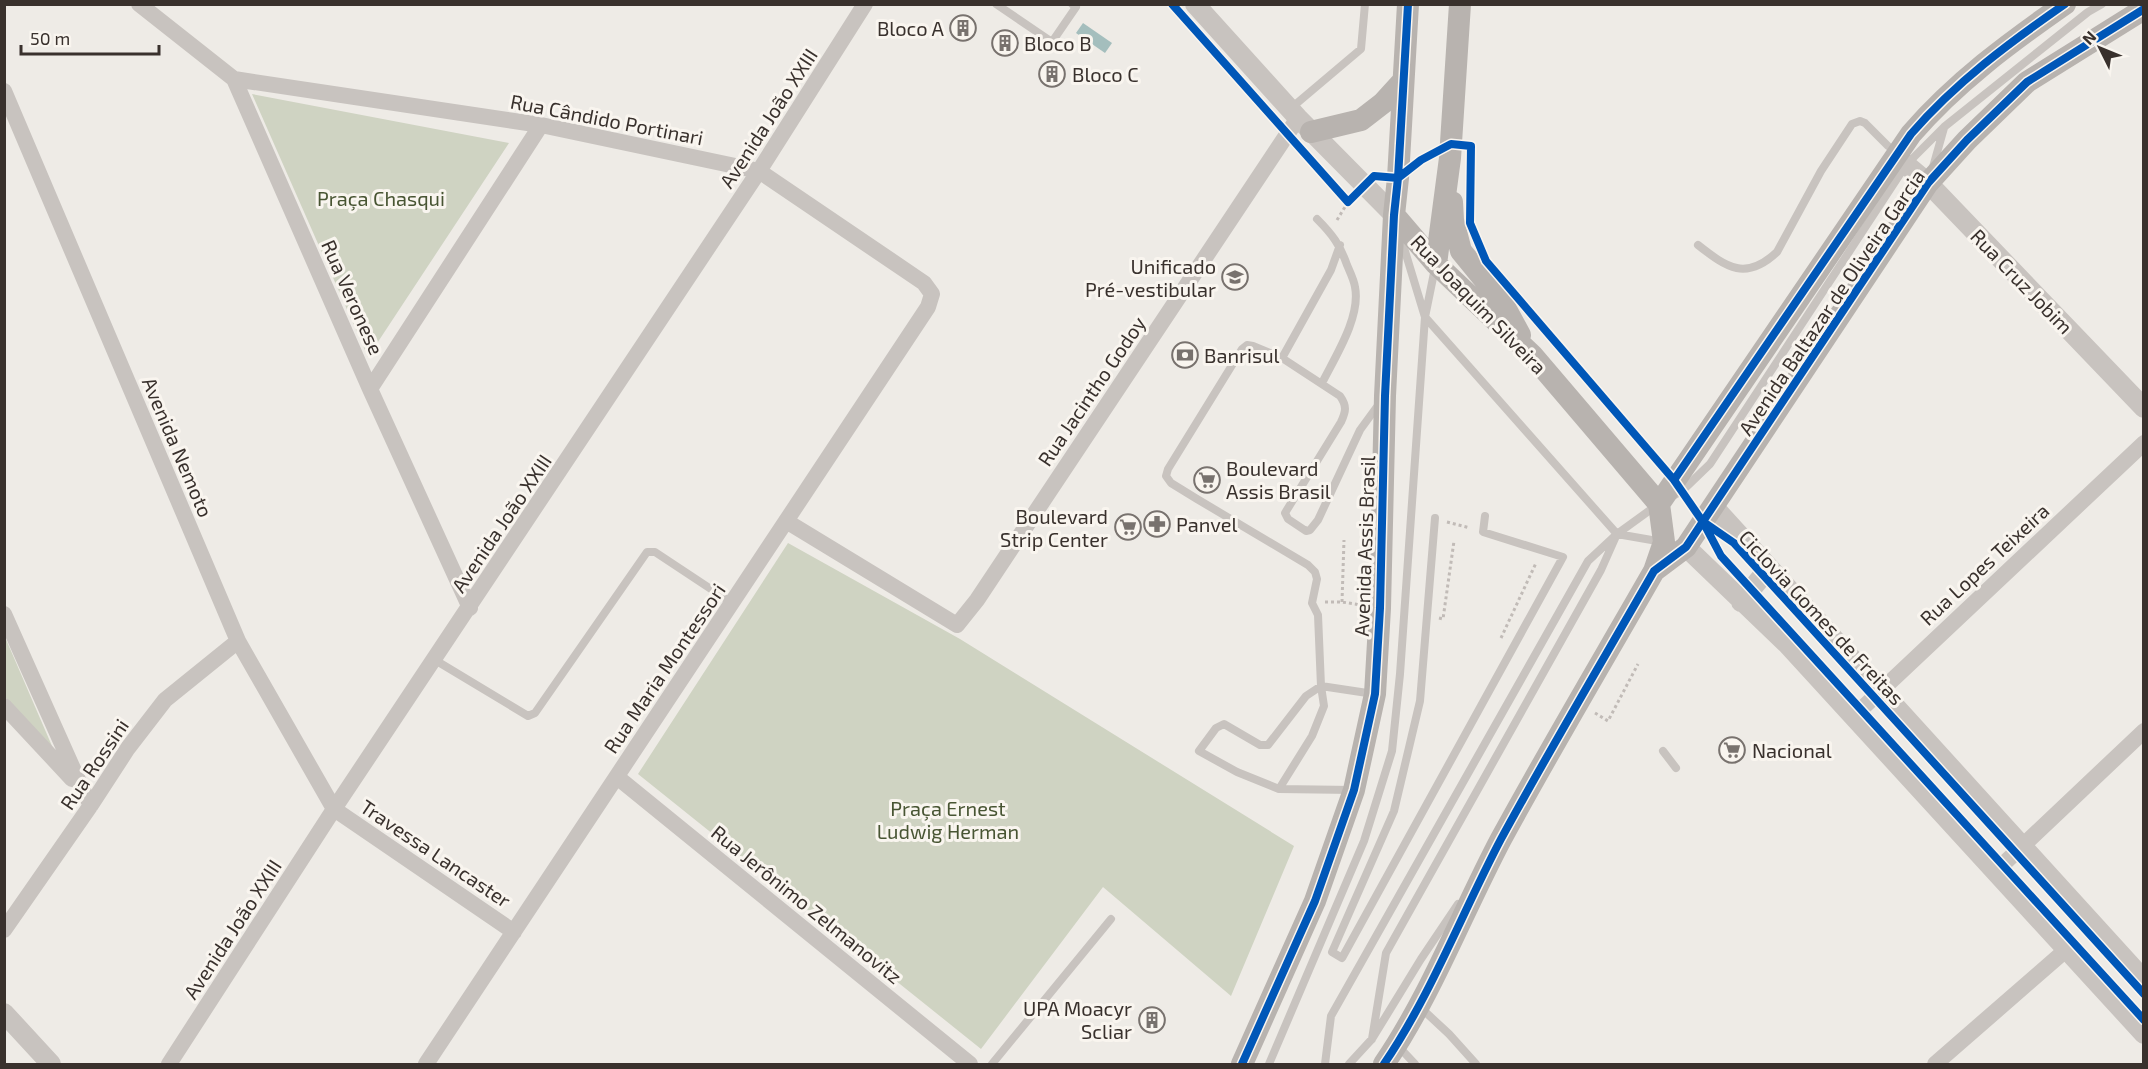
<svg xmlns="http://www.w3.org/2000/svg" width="2148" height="1069" viewBox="0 0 2148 1069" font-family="'Exo 2',sans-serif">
  <rect width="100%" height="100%" fill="#eeebe6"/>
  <path fill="#cfd3c2" d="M252,94L509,143L368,357Z
    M788,543L960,639L1294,846L1231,996L1103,887L981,1049L638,774Z
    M5,637L55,753L5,697Z"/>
  <path fill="#a4bebd" d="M1083,23L1112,43L1105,53L1076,33Z"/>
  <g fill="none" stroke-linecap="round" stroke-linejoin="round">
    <path stroke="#c1bbb7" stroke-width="3" stroke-dasharray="3 3" stroke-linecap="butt" d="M1337,220L1348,202
      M1447,522L1470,528
      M1325,602H1342L1361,605
      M1342,602L1344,540
      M1439,618L1443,619L1454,541
      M1501,638L1536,563
      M1595,713L1608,721L1638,664"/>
    <path stroke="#c8c3bf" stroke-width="8" d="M996,4L1052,42L1076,7L1072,4
      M1290,109L1361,49L1365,4
      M1933,167L1944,128
      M1317,219C1333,235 1340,245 1347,265C1350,272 1354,280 1355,287C1361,317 1335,357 1322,383
      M1698,245C1727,268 1746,281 1777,252L1821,171L1852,124L1860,121L1865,123L1888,146
      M1282,358L1331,270L1340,245
      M1671,497L1682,491L1710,464L1906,165L1944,127L2088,12L2102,4
      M1435,518L1420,701L1394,811L1332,952L1342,958L1563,557L1483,532L1485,516
      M1617,534L1663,542
      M435,660L528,716L535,713L647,552H655L732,603
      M1374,694L1321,686L1306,696L1268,745H1260L1224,724L1216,728L1199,751L1237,772L1279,789L1312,736L1324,706L1321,686L1318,615L1312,603L1317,579L1315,572L1308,565L1197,499L1171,483L1166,476L1168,469L1242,349L1247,345L1253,346L1282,358L1340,396C1347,406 1346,411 1341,422L1285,513L1288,519L1306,531L1310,530L1318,520L1360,430L1379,404
      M1663,751L1676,768
      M1279,789L1353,790
      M1421,1008L1449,1034L1476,1064
      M1372,1039L1386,953L1601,570L1617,534L1657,505
      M1398,1046L1415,1064
      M992,1064L1111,919
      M1269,1064L1364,841L1392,751L1400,674L1425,317L1435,268
      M1325,1064L1331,1016L1588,561L1617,534L1425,317L1401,238
      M1349,1064L1372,1039L1421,959L1458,904"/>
    <path stroke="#c8c3bf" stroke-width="16" d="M139,4L234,79L370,389L470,608
      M234,79L541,125L759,171L924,283L932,294L928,307L426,1064
      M4,91L238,641L334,809L514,932
      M370,389L541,125
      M786,521L957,625L977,600L1298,118
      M4,614L83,791L91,805
      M4,706L72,779
      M1854,716L2144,443
      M617,777L970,1064
      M1996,871L2144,731
      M4,930L91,805L128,748L165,700L238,641
      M169,1064L334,809L759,171L865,4
      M1935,1064L2067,949"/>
    <path stroke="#c8c3bf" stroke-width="20" d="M1195,4L1298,118L1394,215
      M1897,157L1928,183L2144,408
      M1713,506L2144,980
      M1686,547L1787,644L2144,1034
      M1741,602L1763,575L1774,573
      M4,1013L51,1064"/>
    <path stroke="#b8b3af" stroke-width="22" d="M1311,132L1361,120L1383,103L1403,81
      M1452,202L1453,220L1461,251L1501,300L1520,335
      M1394,215L1436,264L1532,355L1659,504
      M1436,264L1450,158L1460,4
      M1659,504L1911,134C1956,82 2009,43 2065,4
      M1654,571L1686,547L1928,183L1967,140L2027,82L2144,9
      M1242,1064L1315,901L1354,790L1375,694L1380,608L1385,396L1394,215L1398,178L1408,4
      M1384,1064C1431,995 1462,913 1501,839C1550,749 1603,660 1654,571L1664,542L1659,504"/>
    <g stroke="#f9f5ef" stroke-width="11">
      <path id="cycleway" d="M1172,4L1348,202L1374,176L1398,178L1421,160L1451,144L1471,146L1470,223L1486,261L1674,480L1703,522L1721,556L2144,1020
        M1674,480L1911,134C1956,82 2009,43 2065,4
        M1705,523L1734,543L2144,994
        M1242,1064L1315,901L1354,790L1375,694L1380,608L1385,396L1394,215L1398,178L1408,4
        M1384,1064C1431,995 1462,913 1501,839C1550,749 1603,660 1654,571L1686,547L1928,183L1967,140L2027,82L2144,9"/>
    </g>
    <use href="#cycleway" stroke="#0057b8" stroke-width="8"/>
  </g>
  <defs>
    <g id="building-ring" transform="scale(1.35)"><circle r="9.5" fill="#f9f5ef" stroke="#78726e" stroke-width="1.5"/><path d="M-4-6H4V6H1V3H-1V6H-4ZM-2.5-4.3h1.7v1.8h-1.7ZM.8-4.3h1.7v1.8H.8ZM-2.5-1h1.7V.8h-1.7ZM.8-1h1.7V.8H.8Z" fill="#78726e"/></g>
    <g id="school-ring" transform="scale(1.35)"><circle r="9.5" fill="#f9f5ef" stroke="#78726e" stroke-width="1.5"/><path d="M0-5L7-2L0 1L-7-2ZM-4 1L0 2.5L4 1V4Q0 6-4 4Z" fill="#78726e"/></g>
    <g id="bank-ring" transform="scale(1.35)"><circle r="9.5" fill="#f9f5ef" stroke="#78726e" stroke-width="1.5"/><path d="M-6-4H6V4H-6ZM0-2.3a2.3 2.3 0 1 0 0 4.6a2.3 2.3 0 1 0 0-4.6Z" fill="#78726e"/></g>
    <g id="supermarket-ring" transform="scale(1.35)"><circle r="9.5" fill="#f9f5ef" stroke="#78726e" stroke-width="1.5"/><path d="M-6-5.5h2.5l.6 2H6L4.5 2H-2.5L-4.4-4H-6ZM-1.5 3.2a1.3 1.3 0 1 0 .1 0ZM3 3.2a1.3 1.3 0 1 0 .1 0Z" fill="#78726e"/></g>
    <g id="pharmacy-ring" transform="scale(1.35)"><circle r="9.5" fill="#f9f5ef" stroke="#78726e" stroke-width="1.5"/><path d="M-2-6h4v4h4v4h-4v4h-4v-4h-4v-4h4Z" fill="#78726e"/></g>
  </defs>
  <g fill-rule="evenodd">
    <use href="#building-ring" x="963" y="28"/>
    <use href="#building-ring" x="1005" y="43"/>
    <use href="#building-ring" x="1052" y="74"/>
    <use href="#school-ring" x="1235" y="277"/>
    <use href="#bank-ring" x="1185" y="355"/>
    <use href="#supermarket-ring" x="1207" y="480"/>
    <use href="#pharmacy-ring" x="1157" y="524"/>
    <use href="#supermarket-ring" x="1128" y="527"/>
    <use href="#supermarket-ring" x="1732" y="750"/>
    <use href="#building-ring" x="1152" y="1020"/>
  </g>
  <g text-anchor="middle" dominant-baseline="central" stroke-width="6" stroke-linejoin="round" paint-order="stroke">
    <g font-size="20" fill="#39312d" stroke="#f9f5ef" text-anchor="start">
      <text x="944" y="28" text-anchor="end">Bloco A</text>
      <text x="1024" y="43">Bloco B</text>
      <text x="1072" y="74">Bloco C</text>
      <text x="1216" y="266" text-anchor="end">Unificado<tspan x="1216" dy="23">Pré-vestibular</tspan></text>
      <text x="1204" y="355">Banrisul</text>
      <text x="1226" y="468">Boulevard<tspan x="1226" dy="23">Assis Brasil</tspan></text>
      <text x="1108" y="516" text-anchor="end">Boulevard<tspan x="1108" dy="23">Strip Center</tspan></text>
      <text x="1176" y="524">Panvel</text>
      <text x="1752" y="750">Nacional</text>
      <text x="1132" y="1008" text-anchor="end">UPA Moacyr<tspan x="1132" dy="23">Scliar</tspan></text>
    </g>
    <g font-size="20" fill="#39312d" stroke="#f9f5ef">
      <text transform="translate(768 118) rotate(-57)">Avenida João XXIII</text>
      <text transform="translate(607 119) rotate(11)">Rua Cândido Portinari</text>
      <text transform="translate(2022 281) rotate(46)">Rua Cruz Jobim</text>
      <text transform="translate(353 297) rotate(66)">Rua Veronese</text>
      <text transform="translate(1831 302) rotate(-56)">Avenida Baltazar de Oliveira Garcia</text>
      <text transform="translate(1479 304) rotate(46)">Rua Joaquim Silveira</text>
      <text transform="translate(1091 391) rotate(-56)">Rua Jacintho Godoy</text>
      <text transform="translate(178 447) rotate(67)">Avenida Nemoto</text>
      <text transform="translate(501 523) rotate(-56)">Avenida João XXIII</text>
      <text transform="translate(1364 546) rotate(-88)">Avenida Assis Brasil</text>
      <text transform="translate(1984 564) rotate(-43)">Rua Lopes Teixeira</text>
      <text transform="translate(1822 617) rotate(47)">Ciclovia Gomes de Freitas</text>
      <text transform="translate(664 668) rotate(-56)">Rua Maria Montessori</text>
      <text transform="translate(94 764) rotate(-56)">Rua Rossini</text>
      <text transform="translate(436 853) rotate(34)">Travessa Lancaster</text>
      <text transform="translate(807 904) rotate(39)">Rua Jerônimo Zelmanovitz</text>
      <text transform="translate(232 929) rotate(-57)">Avenida João XXIII</text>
    </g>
    <g font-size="20" fill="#485533" stroke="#f9f5ef">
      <text x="381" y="198">Praça Chasqui</text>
      <text x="948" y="808">Praça Ernest<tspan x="948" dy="23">Ludwig Herman</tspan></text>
    </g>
  </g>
  <rect width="2148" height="1069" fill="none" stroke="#39312d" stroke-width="12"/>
  <g transform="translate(2100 48) rotate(313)" stroke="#f9f5ef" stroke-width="4.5" paint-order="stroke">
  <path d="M0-4.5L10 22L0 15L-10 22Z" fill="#39312d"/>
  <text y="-9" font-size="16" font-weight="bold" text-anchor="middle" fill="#39312d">N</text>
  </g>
  <path d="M21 45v9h138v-9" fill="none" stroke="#39312d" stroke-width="3"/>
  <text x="30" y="45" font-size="18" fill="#39312d" stroke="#f9f5ef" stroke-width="4.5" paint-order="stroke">50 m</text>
</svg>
